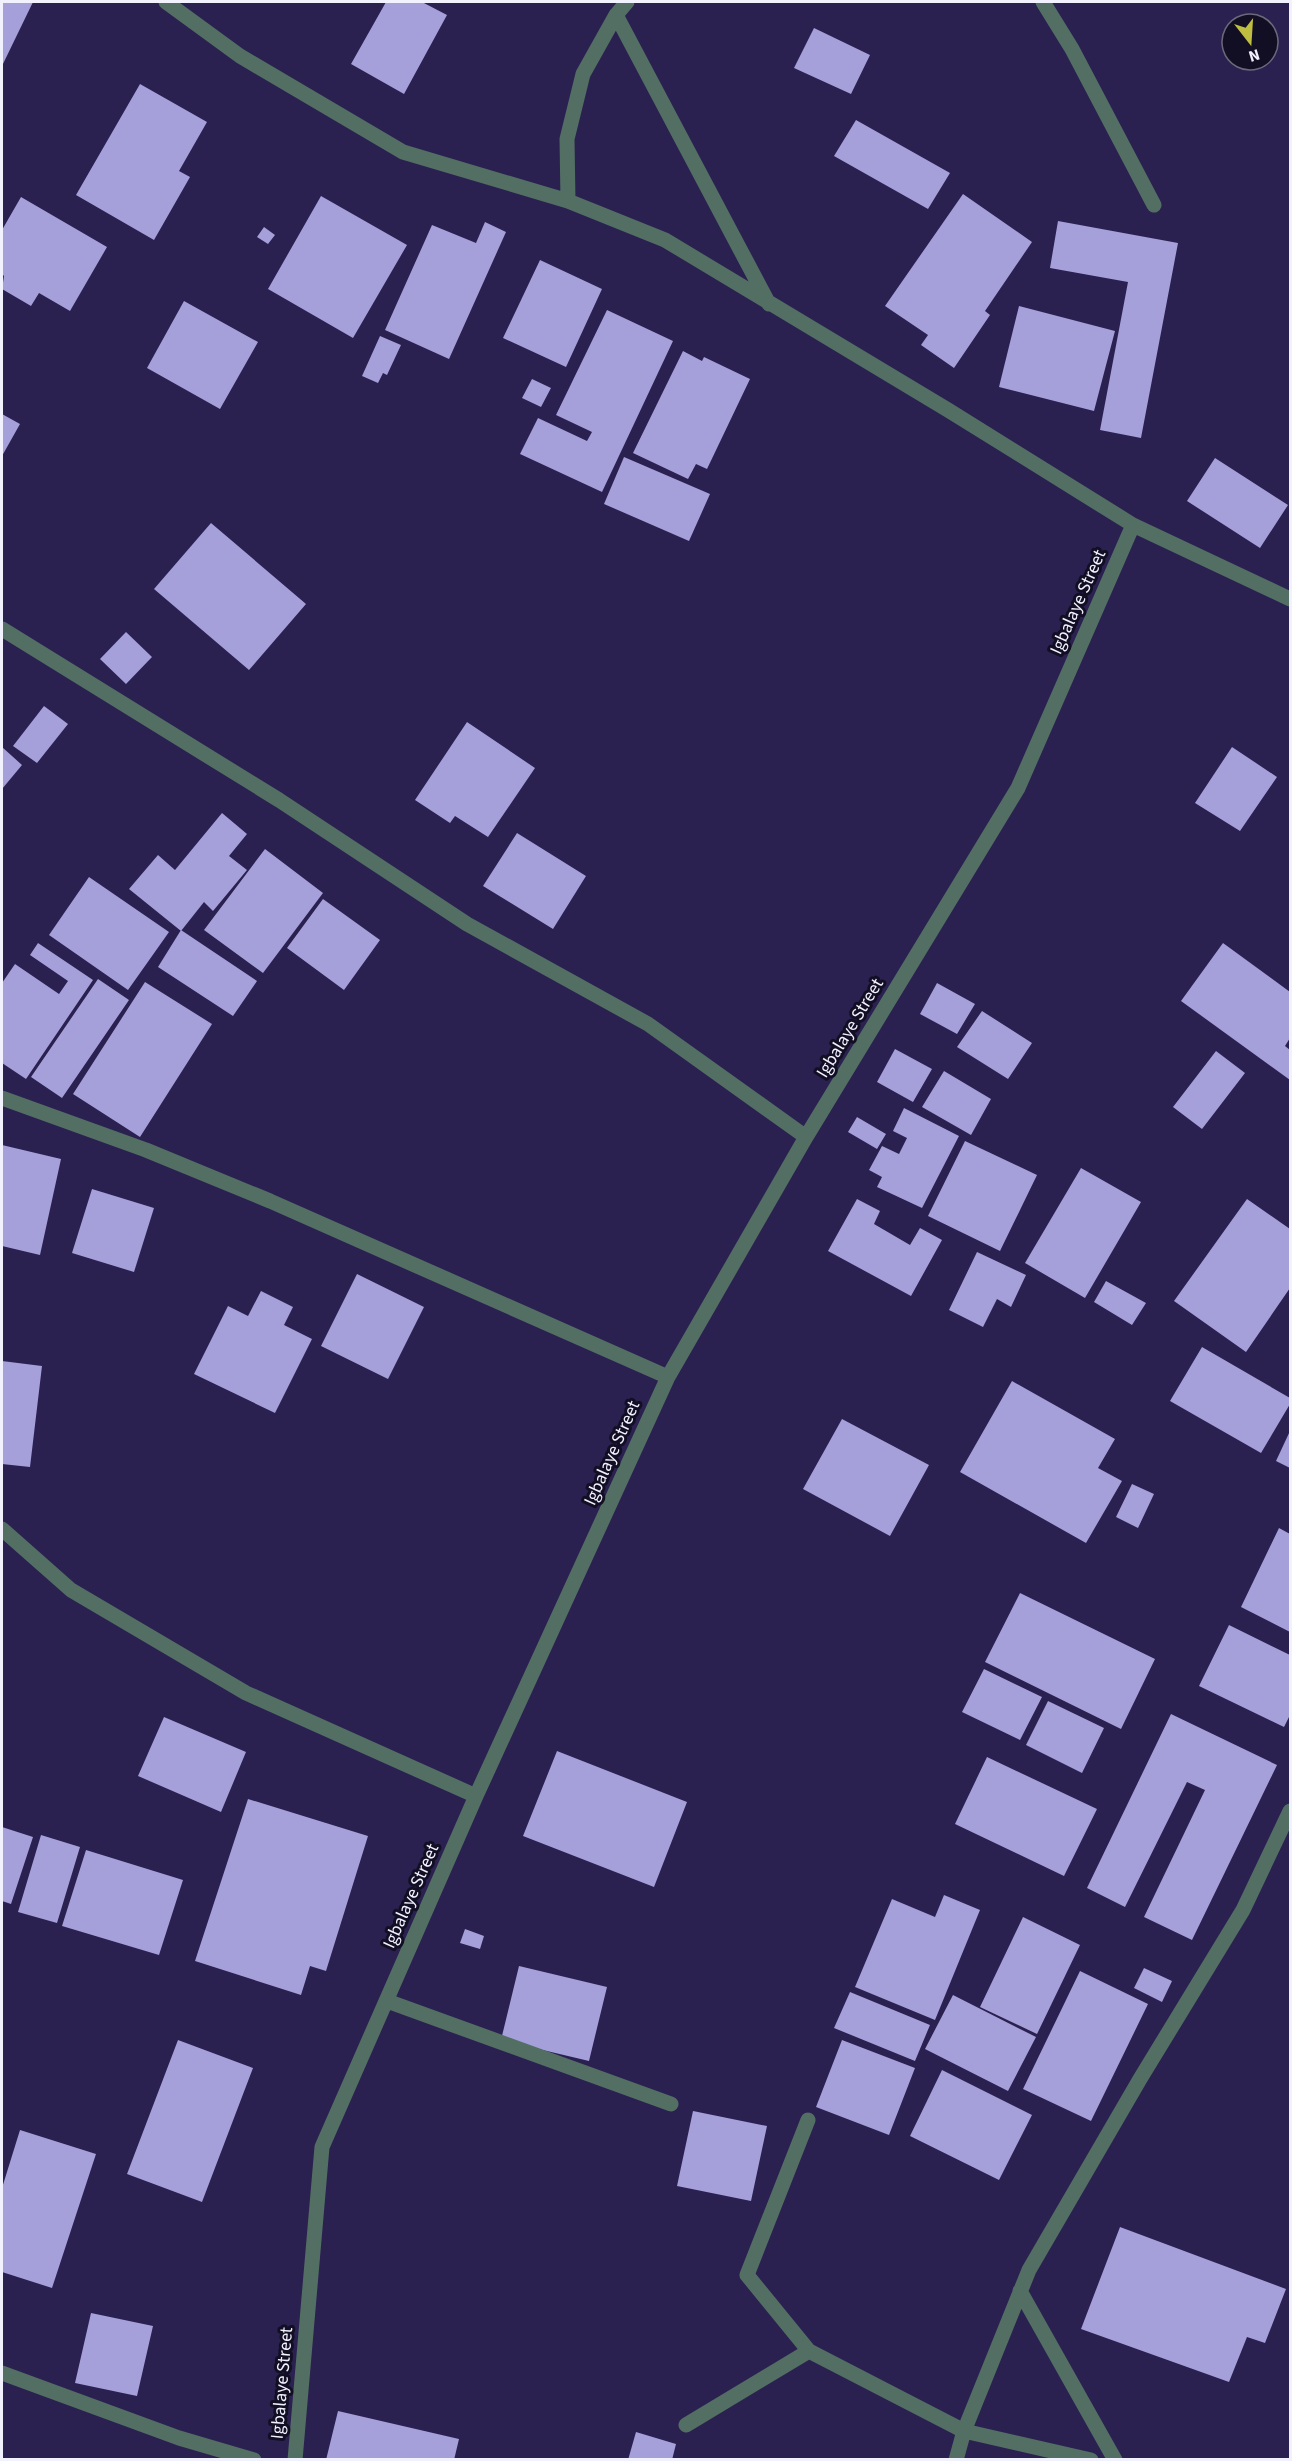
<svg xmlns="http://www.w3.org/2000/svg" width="1292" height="2461" viewBox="0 0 1292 2461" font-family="'Source Sans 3',sans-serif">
  <rect width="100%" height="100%" fill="#2a2150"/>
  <path fill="#a59fda" d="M2,2H33L2,66Z
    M386,2H422L447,15L404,94L351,64Z
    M814,28L870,55L851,94L794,68Z
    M140,84L207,122L179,171L190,177L154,240L76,195Z
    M856,120L950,173L928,209L834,156Z
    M963,194L1032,242L985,311L990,315L954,368L921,345L928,335L885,306Z
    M321,196L407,245L353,338L268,289Z
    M21,197L107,247L70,311L39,293L31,306L2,289L4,276L2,274V230Z
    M1058,221L1178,243L1141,438L1100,430L1128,282L1050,268Z
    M485,222L506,232L449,359L385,330L432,225L476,243Z
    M264,227L275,235L268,244L257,237Z
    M540,260L602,289L566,367L503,338Z
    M184,301L258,342L220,409L147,368Z
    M1019,306L1115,331L1094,411L999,387Z
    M607,310L673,341L602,492L520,454L538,418L587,441L592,432L556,415Z
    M380,336L401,345L387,375L383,373L378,383L362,376Z
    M683,351L702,361L704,357L750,379L707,469L696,464L688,479L633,453Z
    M532,379L551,388L541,407L522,398Z
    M2,414L20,424L2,456Z
    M624,457L710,494L689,541L604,504Z
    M1215,458L1288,505L1260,548L1187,501Z
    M211,523L306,604L249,670L154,589Z
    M126,632L152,657L126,684L100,659Z
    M44,706L68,724L37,763L13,746Z
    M467,722L535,768L488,837L455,816L450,823L415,800Z
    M2,747L22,765L2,789Z
    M1232,747L1277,777L1240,831L1195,803Z
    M222,813L247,834L229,856L247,870L213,911L204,902L181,931L129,889L158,855L175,870Z
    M517,833L586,876L553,929L483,886Z
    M265,849L323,893L263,973L204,930Z
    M89,877L169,932L128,990L49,935Z
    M323,899L380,940L344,990L287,948Z
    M181,930L257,981L233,1016L158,967Z
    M38,943L93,980L26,1079L2,1063V983L15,964L59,994L68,981L30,955Z
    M1223,943L1290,992V1038L1285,1046L1290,1050V1080L1181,1001Z
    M98,979L129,1000L62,1098L31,1077Z
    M145,982L212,1024L140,1137L73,1094Z
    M937,983L975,1004L957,1034L920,1014Z
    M982,1011L1032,1043L1008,1079L957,1047Z
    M895,1049L932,1069L913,1102L877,1082Z
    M1216,1051L1245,1073L1202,1129L1173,1107Z
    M944,1071L991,1099L971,1135L922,1107Z
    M904,1108L959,1136L922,1208L877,1187L882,1177L869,1170L882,1146L899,1154L907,1138L893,1131Z
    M857,1117L886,1134L877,1149L848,1132Z
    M965,1141L1037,1175L1000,1251L928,1216Z
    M2,1145L61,1159L40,1255L2,1246Z
    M1081,1168L1141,1202L1085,1298L1025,1263Z
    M92,1189L154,1208L134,1272L72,1253Z
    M857,1199L880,1211L874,1224L910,1245L920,1228L942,1240L911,1296L828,1251Z
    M1247,1199L1290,1229V1288L1246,1352L1174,1301Z
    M977,1252L1026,1275L1011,1307L997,1299L983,1327L949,1310Z
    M357,1274L424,1307L388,1379L321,1346Z
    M1106,1281L1146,1303L1132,1325L1094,1302Z
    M261,1291L293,1307L284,1325L312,1339L275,1413L194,1374L228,1306L248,1316Z
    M1202,1347L1290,1398V1404L1261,1453L1170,1401Z
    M2,1361L42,1366L30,1467L2,1464Z
    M1012,1381L1115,1439L1098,1468L1122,1481L1086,1543L960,1472Z
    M842,1419L929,1465L890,1536L803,1489Z
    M1290,1431V1468L1276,1461Z
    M1132,1484L1154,1494L1138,1528L1116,1517Z
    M1279,1528L1290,1534V1632L1241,1607Z
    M1020,1593L1155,1659L1121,1729L985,1662Z
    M1229,1625L1290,1655V1715L1284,1727L1199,1686Z
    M984,1669L1042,1697L1020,1740L962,1712Z
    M1048,1701L1104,1728L1082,1773L1026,1745Z
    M1171,1714L1277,1765L1192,1940L1144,1917L1205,1790L1187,1782L1125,1907L1087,1888Z
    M164,1717L246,1752L221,1812L138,1776Z
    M557,1751L687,1802L654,1887L523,1836Z
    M987,1757L1097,1809L1064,1876L955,1824Z
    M248,1799L368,1836L326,1971L310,1966L301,1995L195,1961Z
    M2,1827L33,1837L11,1904L2,1901Z
    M41,1835L80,1847L57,1923L18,1912Z
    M86,1850L183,1880L159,1955L62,1926Z
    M944,1895L980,1910L935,2020L855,1987L892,1899L935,1917Z
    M1023,1917L1080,1945L1037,2034L980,2007Z
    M465,1929L484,1936L480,1949L460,1943Z
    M519,1966L607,1987L589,2061L501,2040Z
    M1144,1968L1172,1981L1162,2002L1134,1988Z
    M1080,1971L1148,2004L1091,2121L1023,2089Z
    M850,1992L930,2025L915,2061L834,2028Z
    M953,1995L1036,2037L1008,2091L925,2049Z
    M178,2040L253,2068L202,2202L127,2174Z
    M842,2040L915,2068L889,2135L816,2107Z
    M942,2070L1032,2115L999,2180L910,2136Z
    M693,2111L767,2126L751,2201L677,2186Z
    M20,2130L96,2154L52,2288L2,2272V2188Z
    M1120,2227L1286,2289L1265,2343L1247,2337L1229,2382L1081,2329Z
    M91,2313L153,2326L137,2396L75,2383Z
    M338,2411L459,2439L454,2460H326Z
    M636,2432L676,2444L672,2460H628Z"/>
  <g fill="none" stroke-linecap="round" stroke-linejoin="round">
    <path stroke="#536f64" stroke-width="15" d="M166,2L240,56L403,152L568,201L665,240L948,410L1133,525L1290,599
      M1043,2L1072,49L1154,205
      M616,15L769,304
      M568,201L567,139L583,74L616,15L627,2
      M2,629L279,800L467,924L648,1024L806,1137
      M2,1098L146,1150L270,1201L668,1377
      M2,1529L71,1590L246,1693L476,1796
      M387,2001L671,2104
      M808,2120L747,2275L809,2351L964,2431L1091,2460
      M1020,2291L1115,2460
      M2,2373L179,2438L254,2460
      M686,2425L809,2351
      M295,2460L322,2147L476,1796L668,1377L806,1137L1018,788L1133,525
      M956,2460L964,2431L1029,2270L1140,2079L1243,1910L1290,1811"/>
  </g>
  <g text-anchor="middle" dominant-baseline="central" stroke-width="6" stroke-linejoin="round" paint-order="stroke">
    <g font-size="18" fill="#f2f1fe" stroke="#120f24">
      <text transform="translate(1078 602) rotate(-66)">Igbalaye Street</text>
      <text transform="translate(850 1028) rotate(-59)">Igbalaye Street</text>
      <text transform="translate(612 1453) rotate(-66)">Igbalaye Street</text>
      <text transform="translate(411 1896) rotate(-66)">Igbalaye Street</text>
      <text transform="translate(282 2383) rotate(-85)">Igbalaye Street</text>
    </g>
  </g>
  <rect width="1292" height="2461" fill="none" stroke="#f2f1fe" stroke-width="6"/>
  <g transform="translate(1250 42) rotate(163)"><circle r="28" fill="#120f24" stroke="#6c697b" stroke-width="1.5"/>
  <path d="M0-4.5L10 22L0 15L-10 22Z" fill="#bfbe41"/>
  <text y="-9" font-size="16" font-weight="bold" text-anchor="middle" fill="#f2f1fe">N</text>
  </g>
</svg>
